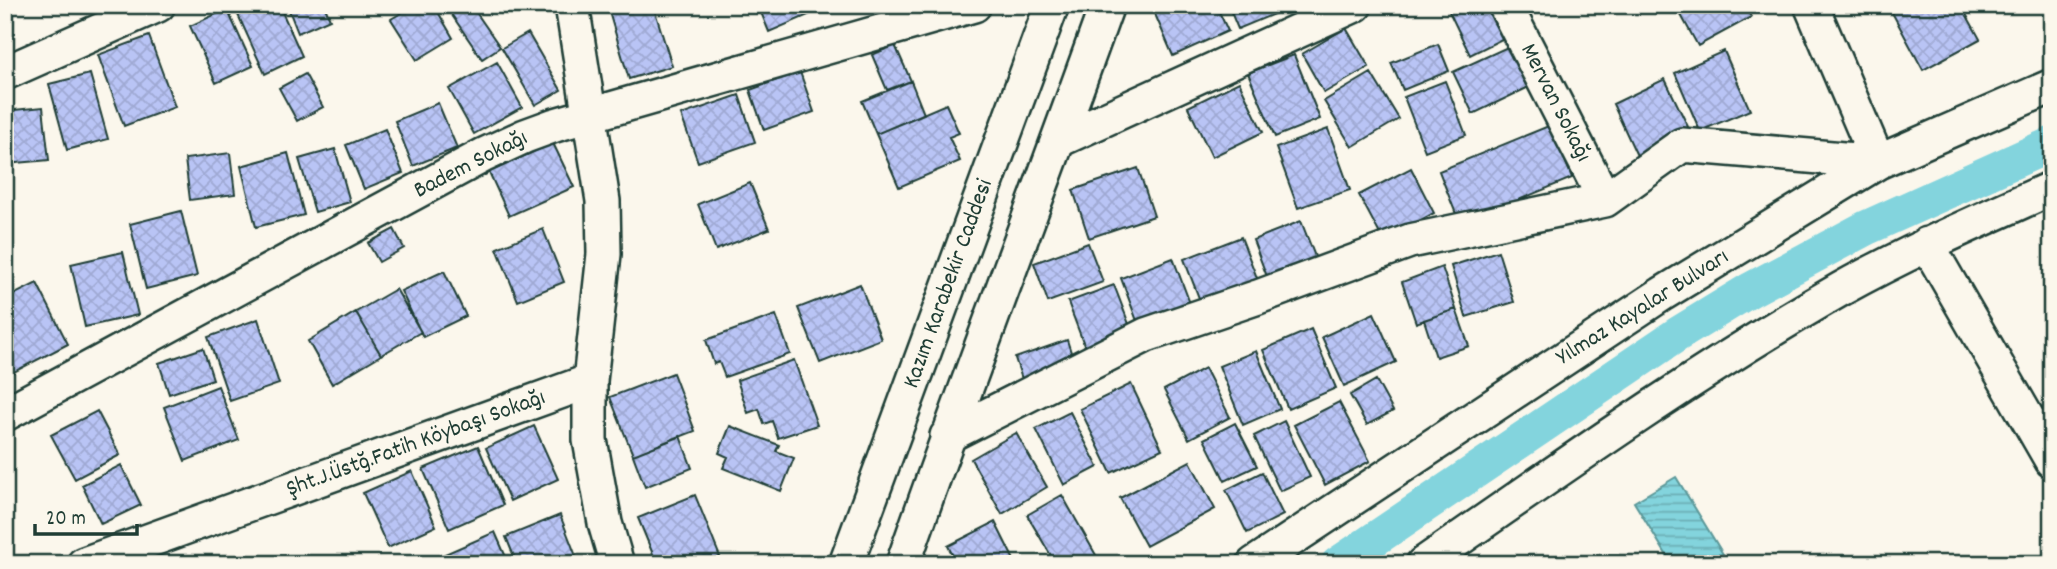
<svg xmlns="http://www.w3.org/2000/svg" width="2057" height="569" viewBox="0 0 2057 569" font-family="Dekko,sans-serif">
  <defs>
    <pattern id="water-rules" width="6" height="5" patternUnits="userSpaceOnUse" patternTransform="scale(1.75)"><rect width="6" height="5" fill="#83d4dd"/><path d="M0 2.5h6" fill="none" stroke="#6badb4"/></pattern>
    <pattern id="building-cross-hatch" width="8" height="8" patternUnits="userSpaceOnUse" patternTransform="scale(1.75)"><rect width="8" height="8" fill="#b9c4f5"/><path d="M0 0l8 8M0 8l8-8" fill="none" stroke="#9fa9d3"/></pattern>
  </defs>
  <rect width="100%" height="100%" fill="#fbf7ec"/>
  <filter id="ink" filterUnits="userSpaceOnUse"><feTurbulence type="fractalNoise" baseFrequency=".0143" numOctaves="2"/><feDisplacementMap in="SourceGraphic" scale="14" xChannelSelector="R" yChannelSelector="G"/><feConvolveMatrix kernelMatrix="1 2 1 2 8 2 1 2 1" color-interpolation-filters="sRGB"/></filter>
  <g filter="url(#ink)">
    <path fill="url(#water-rules)" stroke="#5b9899" stroke-width="2" d="M1676,477L1729,564H1672L1634,502Z"/>
    <g fill="none" stroke-linecap="round" stroke-linejoin="round">
      <path stroke="#83d4dd" stroke-width="35" d="M1338,564L1678,334L1750,290L1866,228L2052,144"/>
    </g>
    <path fill="url(#building-cross-hatch)" stroke="#1f3d34" stroke-width="2" d="M279,5L302,56L265,74L234,6Z
      M287,5H324L330,19L298,33Z
      M415,5H434L453,38L417,60L391,19Z
      M445,5H471L500,47L482,59Z
      M607,5H653L672,66L629,79Z
      M758,5H810L813,13L769,32Z
      M1151,5H1216L1228,31L1173,56Z
      M1228,5H1285L1286,9L1238,29Z
      M1446,5H1498L1512,34L1470,55Z
      M1744,5L1751,17L1698,46L1676,6Z
      M1888,5H1961L1980,39L1923,70Z
      M227,9L253,66L216,83L190,26Z
      M1346,28L1369,67L1324,93L1302,54Z
      M528,33L561,90L535,105L502,48Z
      M149,36L175,107L124,126L98,55Z
      M1438,44L1449,71L1403,90L1391,63Z
      M1514,44L1533,85L1473,114L1453,72Z
      M895,45L911,81L887,90L872,55Z
      M1724,51L1750,110L1700,131L1675,73Z
      M1294,55L1320,119L1275,137L1248,73Z
      M497,62L522,107L474,134L449,89Z
      M800,72L814,112L764,130L750,90Z
      M1371,73L1399,119L1352,147L1324,101Z
      M90,74L108,139L67,150L49,84Z
      M305,74L323,107L297,121L279,88Z
      M1665,79L1691,133L1638,158L1613,104Z
      M911,81L924,114L876,134L862,101Z
      M1445,81L1466,135L1425,151L1404,97Z
      M1239,82L1263,132L1212,157L1188,107Z
      M739,95L755,142L698,162L681,115Z
      M438,103L457,148L413,166L395,121Z
      M946,104L959,133L949,137L960,161L899,187L876,134Z
      M43,107L49,160L6,164L5,111Z
      M1551,125L1572,178L1460,224L1439,171Z
      M385,129L403,173L364,189L346,145Z
      M1328,129L1350,190L1298,208L1276,148Z
      M553,143L574,187L509,216L489,172Z
      M335,149L350,202L315,212L299,159Z
      M230,153L235,194L190,200L185,159Z
      M288,153L304,215L256,227L241,166Z
      M1138,168L1154,216L1089,238L1073,190Z
      M1411,168L1434,213L1383,240L1359,195Z
      M750,183L769,229L716,250L698,204Z
      M181,211L197,276L146,289L130,224Z
      M1301,221L1323,277L1274,295L1253,240Z
      M394,229L404,248L379,262L368,243Z
      M543,229L564,282L518,301L497,248Z
      M1241,237L1266,301L1209,324L1184,259Z
      M1088,243L1103,282L1048,302L1034,263Z
      M1498,251L1514,302L1466,317L1451,266Z
      M123,252L138,315L85,327L71,264Z
      M1173,258L1198,325L1146,345L1121,278Z
      M1442,267L1456,309L1416,323L1402,282Z
      M444,271L466,316L423,337L401,291Z
      M37,283L68,344L12,373L5,359V299Z
      M860,284L881,339L820,363L798,308Z
      M1114,285L1137,345L1091,363L1068,302Z
      M396,289L421,332L381,355L356,312Z
      M1456,309L1469,346L1436,357L1424,320Z
      M356,312L381,355L332,384L308,341Z
      M1374,313L1396,362L1344,386L1322,337Z
      M776,315L790,354L725,377L719,362L714,364L706,340Z
      M258,319L279,384L230,401L208,337Z
      M1311,329L1336,388L1288,409L1263,350Z
      M1067,340L1077,371L1025,388L1015,358Z
      M203,348L213,379L169,394L159,363Z
      M1256,351L1280,409L1243,425L1219,366Z
      M794,360L817,425L778,438L772,421L764,424L759,409L748,413L737,380Z
      M1205,368L1230,417L1189,439L1164,390Z
      M673,373L695,431L633,455L610,397Z
      M1376,380L1393,411L1367,425L1350,395Z
      M1131,384L1162,449L1111,473L1080,409Z
      M218,386L239,440L185,461L164,407Z
      M1339,402L1370,461L1325,485L1294,425Z
      M97,411L120,455L75,479L51,435Z
      M1070,412L1098,467L1064,485L1036,429Z
      M1284,421L1310,477L1280,491L1254,436Z
      M1235,423L1257,466L1225,481L1204,439Z
      M534,426L558,479L510,501L486,448Z
      M730,426L779,445L776,451L794,458L781,491L723,468L728,457L719,453Z
      M1016,433L1047,487L1002,514L971,459Z
      M680,436L692,468L645,487L633,455Z
      M478,446L503,505L449,529L423,469Z
      M1190,461L1215,509L1146,546L1120,498Z
      M121,465L141,505L101,524L82,485Z
      M412,471L436,526L388,548L363,493Z
      M1262,472L1283,515L1247,533L1226,490Z
      M695,495L720,557L703,564H657L638,518Z
      M1062,495L1101,564H1056L1027,515Z
      M560,515L579,564H517L506,537Z
      M995,522L1016,564H957L948,546Z
      M495,532L509,564H449L445,554Z"/>
    <g fill="none" stroke-linecap="round" stroke-linejoin="round">
      <g stroke="#1f3d34" stroke-width="38">
        <path id="minor" d="M572,5L603,201L604,254L590,381V440L605,523L617,564
          M1505,5L1605,200
          M5,73L158,5
          M1059,140L1355,5
          M1927,244L2052,461
          M5,414L484,155L525,136L555,125L974,5
          M947,436L1146,335L1258,297L1410,241L1605,200L1682,145L1878,162L1811,5
          M84,564L590,381
          M846,564L1052,5
          M903,564C968,377 1040,192 1107,5
          M1254,564L1662,294L1878,162L2052,86
          M1423,564C1560,469 1696,372 1841,289C1909,251 1981,220 2052,188"/>
      </g>
      <use href="#minor" stroke="#fbf7ec" stroke-width="33"/>
    </g>
  </g>
  <g text-anchor="middle" dominant-baseline="central" stroke-width="5" stroke-linejoin="round" paint-order="stroke">
    <g font-size="24" fill="#1f3d34" stroke="#fbf7ec">
      <text transform="translate(1555 103) rotate(63)">Mervan Sokağı</text>
      <text transform="translate(471 165) rotate(-27)">Badem Sokağı</text>
      <text transform="translate(949 284) rotate(-70)">Kazım Karabekir Caddesi</text>
      <text transform="translate(1643 308) rotate(-32)">Yılmaz Kayalar Bulvarı</text>
      <text transform="translate(416 444) rotate(-20)">Şht.J.Üstğ.Fatih Köybaşı Sokağı</text>
    </g>
  </g>
  <rect width="2057" height="569" fill="none" stroke="#fbf7ec" stroke-width="28"/>
  <rect x="14" y="14" width="2029" height="541" fill="none" stroke="#1f3d34" stroke-width="2.5" filter="url(#ink)"/>
  <path d="M35 524v10h102v-10" fill="none" stroke="#1f3d34" stroke-width="3.5"/>
  <text x="46" y="524" font-size="21" fill="#1f3d34" stroke="#fbf7ec" stroke-width="5" paint-order="stroke">20 m</text>
</svg>
